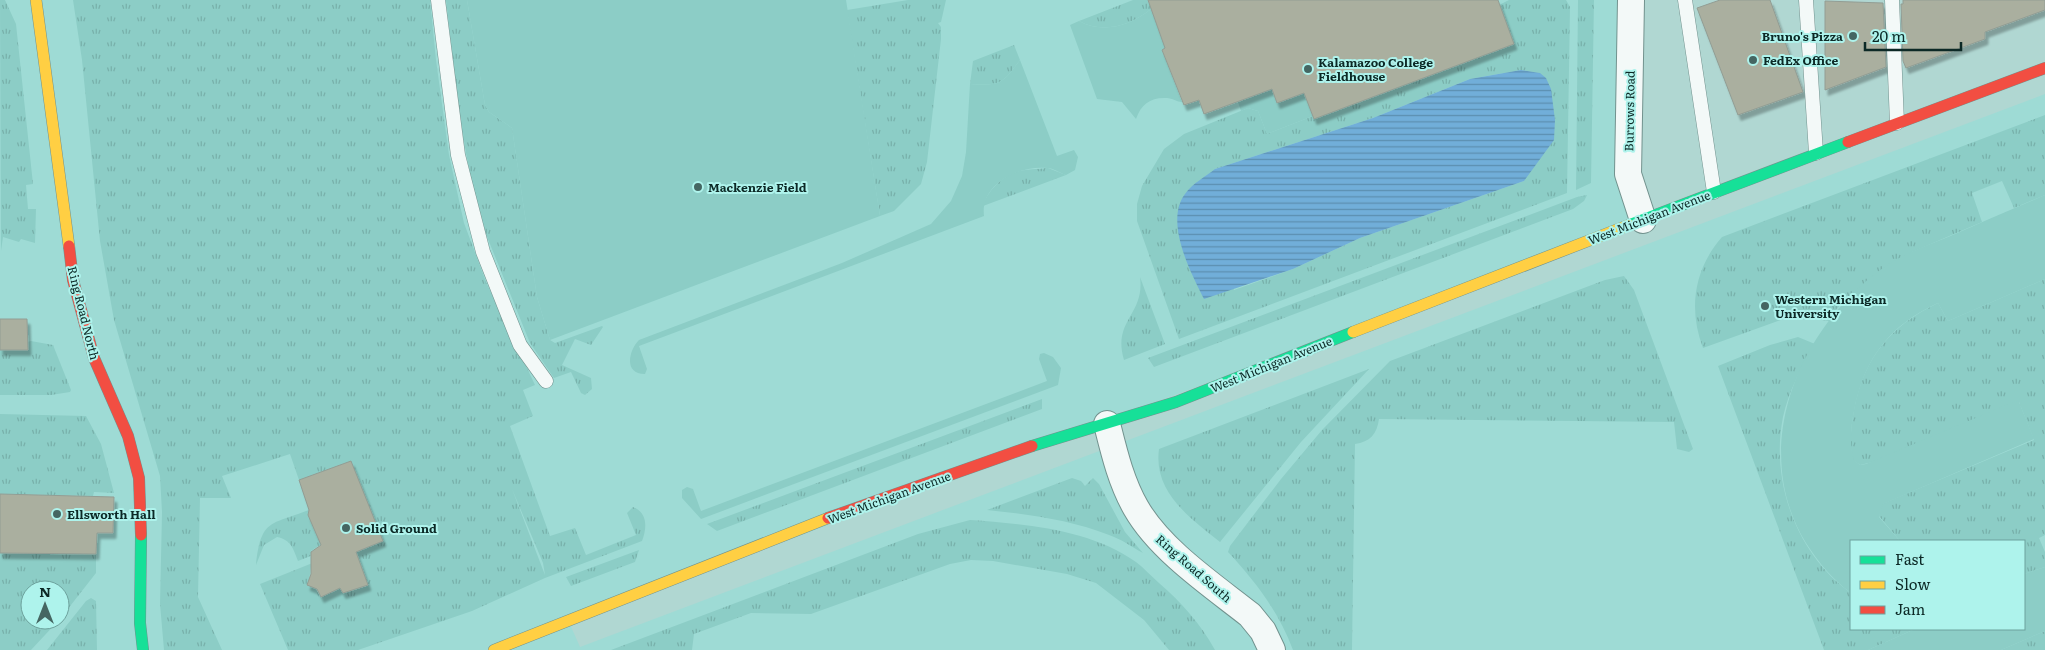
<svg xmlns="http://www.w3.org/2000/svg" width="2045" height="650" viewBox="0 0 2045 650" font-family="Literata,serif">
  <defs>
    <pattern id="grass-tufts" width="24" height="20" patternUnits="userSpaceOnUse" patternTransform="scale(1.25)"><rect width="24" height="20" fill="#8ccdc6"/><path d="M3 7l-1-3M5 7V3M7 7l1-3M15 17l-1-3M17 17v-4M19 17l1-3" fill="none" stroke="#78b0aa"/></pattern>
    <pattern id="water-rules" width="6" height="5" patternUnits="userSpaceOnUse" patternTransform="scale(1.25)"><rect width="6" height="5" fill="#71aed9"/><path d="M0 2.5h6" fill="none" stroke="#5b8eb0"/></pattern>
    <filter id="shadow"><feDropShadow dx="3" dy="5.5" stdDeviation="1" flood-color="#0004"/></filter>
  </defs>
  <rect width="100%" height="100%" fill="#b0d7d2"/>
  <path fill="#9edbd5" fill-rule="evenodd" d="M0,0H1631L1643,220L569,622L580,647L2045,94V650H0ZM1851,541H2024V629H1851ZM30,590H60V620H30Z"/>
  <path fill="url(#grass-tufts)" fill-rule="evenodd" d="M0,0H5L16,24L33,184L26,185L28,209H36L35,243L21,239L19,242L3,237L1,251Z
    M73,0H430L436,60L449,155L464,223L486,282L535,385L523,390L533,416L510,426L550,536L575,528L586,555L636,535L627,513L633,507C648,513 647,528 642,541L545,578L472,611L358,650H288L260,584L315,562L317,565L311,567L309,581L321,597L340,588L343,593L368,586L356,552L383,541L351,462L299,480L290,454L222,476L231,498H200L198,597L222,650H164L160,604L162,512L160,476L114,320L100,241L82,60ZM512,489L543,563L545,575Z
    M446,0H467L485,105L489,112L512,128L537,297L550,340L555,343L602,326L603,327L591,345L575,339L562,365L591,378L592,389L585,395L581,393L571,372L554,378L530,343L477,212L460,120Z
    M908,0H946L941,22L938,23L941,27V39L927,162L921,184L894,211L880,216L847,10Z
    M1133,0H1148L1151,9C1130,26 1103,34 1079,21Z
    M1509,0H1566L1570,7L1567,193L1179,339L1137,221V204L1142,186L1164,149L1184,134L1248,108L1258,111L1267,134L1313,116L1314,119L1514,44L1499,5ZM1521,70L1540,73L1524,181L1360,238L1293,269L1234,290L1215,169L1373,118L1470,79Z
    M1578,0H1594L1591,183L1576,190Z
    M1014,45L1020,60C1003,83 1001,86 970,84L973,61Z
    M2045,115V195L2014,208L2002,181L1972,193L1982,222L1912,252L1839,306L1829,321L1792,316L1703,348C1688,309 1694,269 1722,237Z
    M1048,168L1066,175L983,206C986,193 1002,176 1016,172C1025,169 1038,169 1048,168Z
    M1587,195L1584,201L1573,209L1154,367L1148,358L1577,197Z
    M1624,276L1634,290L1693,449L1689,452L1677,449L1674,422L1379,419C1377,434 1370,442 1355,444L1352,650H1293C1279,612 1255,581 1228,552L1230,546L1281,479L1322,430L1390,361L1605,280Z
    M1140,277L1165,344L1124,360C1112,320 1145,315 1140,277Z
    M2045,279V535L2039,538L2045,552V567L2024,574V541H1900L1879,516L1882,504L2034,440L2019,402H2015L1877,461L1860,465L1853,460C1849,444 1851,427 1854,410C1864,358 1890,326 1938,303L1948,321Z
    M1798,337L1815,344C1801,367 1789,391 1783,417C1770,482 1797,555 1851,593V629H1915L1868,650H1824L1718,366L1770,345Z
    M31,341L53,345L71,390L70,392L51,395H0V350Z
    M1369,369L1301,442L1220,542C1190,518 1153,492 1159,449Z
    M1042,399V409L717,531L707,524Z
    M0,414L86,416L101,444L114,493L94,492L93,496L0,494Z
    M1072,478L1081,481L1085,486L1093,478L1099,484L1125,532L1143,553C1132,547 1121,539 1109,535C1071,520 1027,514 987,510Z
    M309,510L320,541V545L311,551L313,555L298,561C293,548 291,540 277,537L264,545L256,565C261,519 270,525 309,510Z
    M970,520C1025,524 1090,529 1136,562C1144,568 1151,576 1159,583C1181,602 1201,624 1215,650H1169L1144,620L1096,583L1067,574L993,561L971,560L950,564L811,614L751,613L694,634L692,650H611L918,534Z
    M639,550L635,562L571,586L566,577Z
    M0,553L96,554V573L60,619V590H30V620H59L31,650H0Z
    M91,598L96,601L97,650H47L86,601Z
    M2045,631V650H2001Z"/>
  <path fill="#8ccdc6" d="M467,0H846L880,216L550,340L537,297L512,128L489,112L485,105Z
    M1151,9L1165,48L1162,50L1182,102C1177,102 1172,98 1167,98C1151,97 1141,104 1136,119L1122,102L1097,99L1070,25L1079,21C1103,34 1130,26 1151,9Z
    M1020,60L1057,156L1074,150L1078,157L1075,170L1066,175C1060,173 1053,168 1047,168C1019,165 980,184 984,216L639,346L647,369L645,374C623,374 629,350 639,340L842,263L931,224L951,201L962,176L966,152L970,84C1001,86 1003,83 1020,60Z
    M1272,89L1277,103L1304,93L1313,116L1267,134L1258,111L1248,108L1241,111L1238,102Z
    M2045,195V279L1948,321L1938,303C1890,325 1864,358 1854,411C1851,427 1849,444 1854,460L1860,465L1866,464L2016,401L2019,402L2034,439L1883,504L1879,517L1900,541H1851V593C1832,579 1819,563 1806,543C1748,448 1799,328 1883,268C1902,254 1926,246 1948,237C1980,223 2013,209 2045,195Z
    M1044,353L1053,357L1061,368L1058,385L701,519L682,498V490L687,487L693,489L701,511L1047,381L1039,359L1040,354Z
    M2045,567V631L2001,650H1868L1915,629H2024V574Z"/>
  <path fill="url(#water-rules)" d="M1521,70L1540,73L1546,78L1551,89L1555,120L1554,140L1524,181L1360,238L1293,269L1204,299C1191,273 1164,222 1185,194C1193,183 1205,177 1215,169L1373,118L1470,79Z"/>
  <path fill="#aaaf9f" stroke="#929d94" filter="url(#shadow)" d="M1148,0H1498L1514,44L1314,119L1304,93L1277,103L1272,89L1204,114L1199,100L1184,105L1162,50L1165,48Z
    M1720,0H1770L1803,92L1738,115L1697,8Z
    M1903,0H2045V10L1985,32V39L1906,68L1903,61L1901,4H1903Z
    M1825,1L1883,3L1886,67L1825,90Z
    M0,319H27L28,350H0Z
    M351,461L383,541L356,552L368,585L343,593L340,588L321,597L317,589L307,585L311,574V552L321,545L308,515L309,510L299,480Z
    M0,494L114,497L113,533H97L96,554L0,553Z"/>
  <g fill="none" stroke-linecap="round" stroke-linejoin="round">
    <g stroke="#72928e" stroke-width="15">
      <path id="lane" d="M438,0L458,155L483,252L520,345L546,381
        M1685,0L1714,192
        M1806,0L1816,153
        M1892,0L1897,123"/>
    </g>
    <g stroke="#72928e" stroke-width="28">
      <path id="street" d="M1631,0L1628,174L1643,220
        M1107,424C1114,452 1121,482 1136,508C1160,550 1212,585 1250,615L1263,631L1272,650"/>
    </g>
    <g stroke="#72928e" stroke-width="12">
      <path id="fast" d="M1629,225L1848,142
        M1032,446L1176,402L1353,332
        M141,535L140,623L143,650"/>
    </g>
    <g stroke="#72928e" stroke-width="12">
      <path id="slow" d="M36,0L69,246
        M1353,332L1629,225
        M494,650L828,518"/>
    </g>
    <g stroke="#72928e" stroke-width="12">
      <path id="jam" d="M1848,142L2045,68
        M69,246L73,280L94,358L128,436L139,478L141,535
        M828,518L1032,446"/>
    </g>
    <use href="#lane" stroke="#f3f9f8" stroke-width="14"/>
    <use href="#street" stroke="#f3f9f8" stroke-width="26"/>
    <use href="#fast" stroke="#16e098" stroke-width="11"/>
    <use href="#slow" stroke="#ffcf43" stroke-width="11"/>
    <use href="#jam" stroke="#f24e42" stroke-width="11"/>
  </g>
  <g fill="#456662" stroke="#aef3ec" stroke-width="2">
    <circle cx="1853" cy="36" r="5"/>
    <circle cx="1753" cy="60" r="5"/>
    <circle cx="1308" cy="69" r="5"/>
    <circle cx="698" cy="187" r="5"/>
    <circle cx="1765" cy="306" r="5"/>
    <circle cx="57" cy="514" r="5"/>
    <circle cx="346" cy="528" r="5"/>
  </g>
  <g text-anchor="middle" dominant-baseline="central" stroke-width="4" stroke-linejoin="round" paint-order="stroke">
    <g font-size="12" font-weight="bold" fill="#0c2926" stroke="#aef3ec" text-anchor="start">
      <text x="1843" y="36" text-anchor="end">Bruno's Pizza</text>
      <text x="1763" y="60">FedEx Office</text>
      <text x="1318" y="62">Kalamazoo College<tspan x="1318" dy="14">Fieldhouse</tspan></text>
      <text x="708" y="187">Mackenzie Field</text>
      <text x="1775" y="299">Western Michigan<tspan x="1775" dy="14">University</tspan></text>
      <text x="67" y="514">Ellsworth Hall</text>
      <text x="356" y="528">Solid Ground</text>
    </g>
    <g font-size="12" fill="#0c2926" stroke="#aef3ec">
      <text transform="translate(1629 111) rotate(-89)">Burrows Road</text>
      <text transform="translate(1649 217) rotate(-21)">West Michigan Avenue</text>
      <text transform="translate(84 313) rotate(76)">Ring Road North</text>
      <text transform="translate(1271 364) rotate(-22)">West Michigan Avenue</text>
      <text transform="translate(889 497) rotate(-20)">West Michigan Avenue</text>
      <text transform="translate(1194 568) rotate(41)">Ring Road South</text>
    </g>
  </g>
  <rect x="1850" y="540" width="175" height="90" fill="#aef3ec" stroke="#6da29d"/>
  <rect x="1860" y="556" width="25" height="8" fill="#16e098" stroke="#6da29d"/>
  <text x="1895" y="565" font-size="15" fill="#0c2926">Fast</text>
  <rect x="1860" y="581" width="25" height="8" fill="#ffcf43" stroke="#6da29d"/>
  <text x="1895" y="590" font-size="15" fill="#0c2926">Slow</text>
  <rect x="1860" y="606" width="25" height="8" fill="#f24e42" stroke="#6da29d"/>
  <text x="1895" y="615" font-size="15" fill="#0c2926">Jam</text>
  <g transform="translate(45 605)"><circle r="24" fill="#aef3ec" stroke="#6da29d"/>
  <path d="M0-4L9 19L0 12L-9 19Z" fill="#456662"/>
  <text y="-8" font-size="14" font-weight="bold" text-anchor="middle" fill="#0c2926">N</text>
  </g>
  <path d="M1865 42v8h96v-8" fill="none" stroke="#0c2926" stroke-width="2.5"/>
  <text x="1872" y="42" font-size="15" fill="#0c2926" stroke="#aef3ec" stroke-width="4" paint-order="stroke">20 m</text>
</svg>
